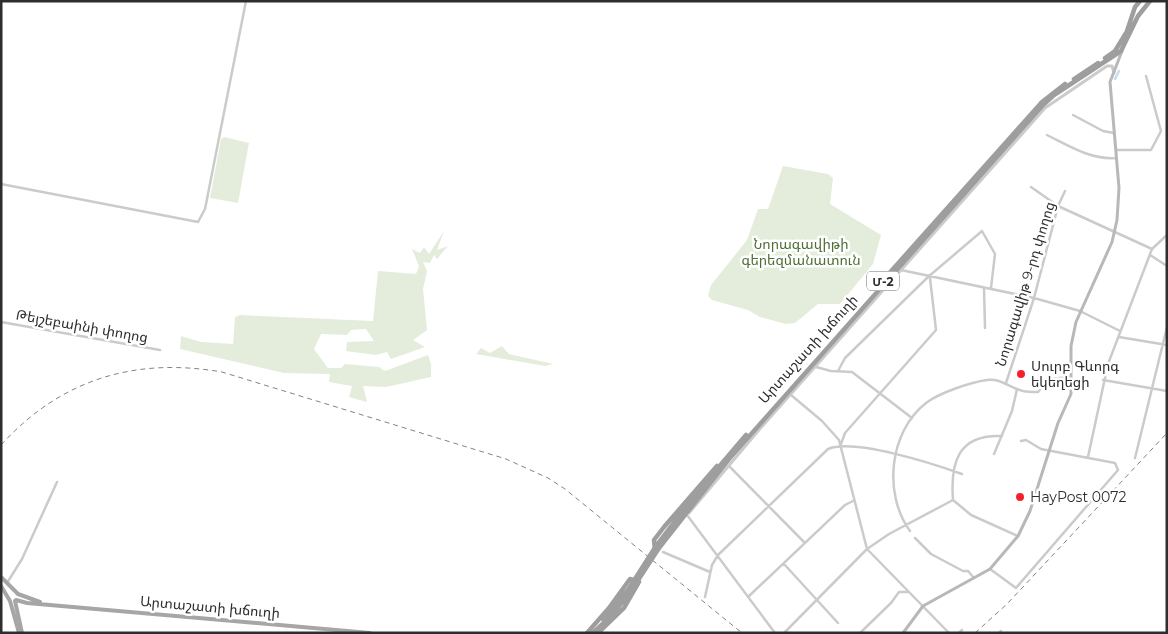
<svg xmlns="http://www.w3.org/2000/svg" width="1168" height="634" viewBox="0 0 1168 634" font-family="Montserrat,'Noto Sans Armenian',sans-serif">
  <rect width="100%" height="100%" fill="#fff"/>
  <path fill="#e4eddb" d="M224,137L249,143L238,203L210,198L221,139Z
    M783,166L828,174L833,178L830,204L881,235L873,264L840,304H818L795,323L786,324L760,317L748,310L712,300L708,296L711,285L747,240L758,209H768Z
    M444,231L437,250L448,246L437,259L434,255L430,263L423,262L427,271L423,289L427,330L413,340L425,347L391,359L387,352L376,355L346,351L347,342L374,341L366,329L351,330L347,335L321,334L314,349L328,368H341L345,364L379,367L385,371L428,355L431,364V377L386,387L363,386L367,402L349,397L352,386L329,382L330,374L284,373L180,349L181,336L201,342L233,344L235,317L240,315L373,321L378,271L416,274L419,266L412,249L420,253L424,247L429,254Z
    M502,346L509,354L553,364L545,366L476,354L481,348L490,353Z"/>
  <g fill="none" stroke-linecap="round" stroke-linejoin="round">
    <path stroke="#c5deef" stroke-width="2.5" d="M1115,79L1119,71"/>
    <path stroke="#cbcbcb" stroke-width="2.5" d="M1073,115L1103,131L1114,133
      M1047,135C1069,146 1091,160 1116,158
      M1116,150H1151L1161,131L1146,76
      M1,184L198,222L205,209L246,1
      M1031,187L1058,206L1152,249
      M1150,255L1167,266
      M901,270L1034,298L1080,311L1120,331
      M984,288L985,328
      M1,322L160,350
      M1119,337L1167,345
      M816,367L831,371L852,372L912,418
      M838,371L845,358L928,277L982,231L995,254L991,288
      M1103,380L1167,391
      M1006,383L1034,298L1058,206L1065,191
      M791,395L822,421L839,440L867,549L949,633
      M1002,436C959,434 950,461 953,500L971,515L1018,536
      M841,444L845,433L936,330L930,278
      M994,454L1012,411L1017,389
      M1088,457L1108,364L1152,249L1167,235
      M1135,458L1167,327
      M729,466L805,543
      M687,515L775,633
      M910,531C883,494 889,432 926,403C939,393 971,382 987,380C1001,378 1010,388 1023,391C1028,392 1033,392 1038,392L1048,379L1071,377
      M915,538L931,554L963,571H968L974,578
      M663,552L710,572
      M784,564L838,623
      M990,569L1016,588L1118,470L1115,463L1041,449L1026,440L1021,441
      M7,583L22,559L57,482
      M705,597L712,565L718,555L828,449C854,438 934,464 962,474
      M748,597L845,505L853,501
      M784,633L867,549L889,534L953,500
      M860,633L891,603L899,592H908
      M959,633L962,630
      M999,633L1001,631"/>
    <path stroke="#cbcbcb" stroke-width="3" d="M689,513L758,431L1045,108L1107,66H1112L1114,73"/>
    <path stroke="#b8b8b8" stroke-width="3" d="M903,633L923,606L990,569L1018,536L1030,511L1058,423L1071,394V346L1076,322L1112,242L1117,220L1119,188L1110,82L1122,51"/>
    <path stroke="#a6a6a6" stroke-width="4" d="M1,577L18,594L40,602
      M1,586L10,601L19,633
      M16,600L27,603L370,633
      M15,601L22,633"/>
    <path stroke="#9e9e9e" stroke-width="4.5" d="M1126,34L1135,7L1140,1
      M1105,58L1115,51L1126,33
      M1074,79L1098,63
      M885,278L1042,102L1065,84
      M656,546L695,495L746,435
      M659,548L729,459L1043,105L1054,95L1121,51L1138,16L1150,1
      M655,550L654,540L664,527L717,466
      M603,619L628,590
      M587,633L609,608L630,579L639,582L624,608L598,633
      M593,633L613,614L631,591"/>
    <path stroke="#838383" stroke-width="1" stroke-dasharray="5 4" stroke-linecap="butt" d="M1,445C61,379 135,357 222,372L506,459L548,478L565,489L742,633
      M975,633L1007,604L1167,433"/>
    <path stroke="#9e9e9e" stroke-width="4.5" d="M628,590L656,546
      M631,591L659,548"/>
  </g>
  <g fill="#f6202d" stroke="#fff" stroke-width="2">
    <circle cx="1021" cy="374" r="5"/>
    <circle cx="1020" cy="497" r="5"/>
  </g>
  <g text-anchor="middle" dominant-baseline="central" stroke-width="5" stroke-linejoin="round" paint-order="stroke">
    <rect fill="#fff" stroke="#6d6d6d" stroke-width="1" x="867" y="271.5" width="32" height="19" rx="4"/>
    <g font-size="12" font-weight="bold" fill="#2e2e2e">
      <text x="883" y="281">Մ-2</text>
    </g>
    <g font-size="14" fill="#506f37" stroke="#fff">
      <text x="801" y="244">Նորագավիթի<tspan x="801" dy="16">գերեզմանատուն</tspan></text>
    </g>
    <g font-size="14" fill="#2e2e2e" stroke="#fff">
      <text transform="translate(1025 284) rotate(-73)">Նորագավիթ 9-րդ փողոց</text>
      <text transform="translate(82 326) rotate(10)">Թեյշեբաինի փողոց</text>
      <text transform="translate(808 349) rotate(-48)">Արտաշատի խճուղի</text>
      <text transform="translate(210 607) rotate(5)">Արտաշատի խճուղի</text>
    </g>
    <g font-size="14" fill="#2e2e2e" stroke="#fff" text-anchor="start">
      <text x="1031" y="366">Սուրբ Գևորգ<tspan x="1031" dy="16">եկեղեցի</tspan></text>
      <text x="1030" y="497">HayPost 0072</text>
    </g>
  </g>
  <rect width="1168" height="634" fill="none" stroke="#2e2e2e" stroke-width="5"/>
</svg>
